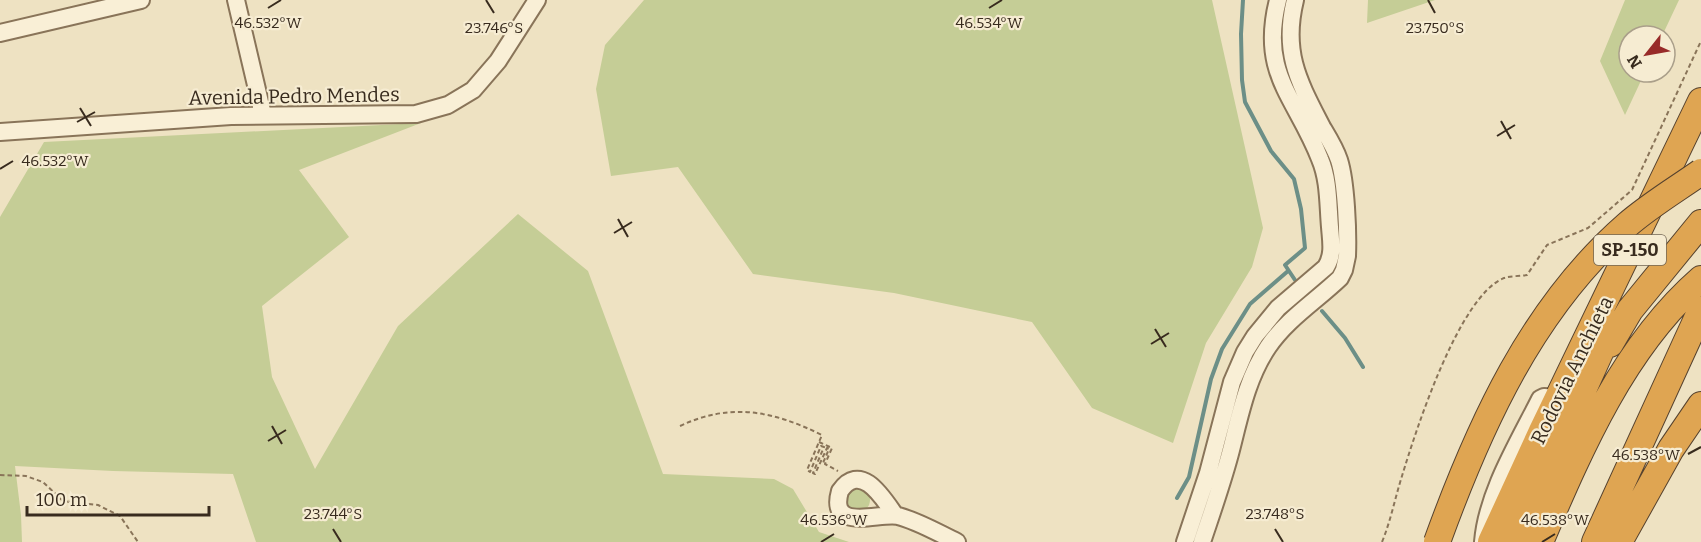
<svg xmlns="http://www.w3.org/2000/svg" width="1701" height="542" viewBox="0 0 1701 542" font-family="Bitter,serif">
  <rect width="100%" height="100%" fill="#eee2c2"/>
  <path fill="#c5cd96" d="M644,0H1212L1263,228L1252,267L1206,343L1173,443L1092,408L1032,322L894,293L753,274L678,167L611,176L596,89L605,45Z
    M1368,0H1435L1367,23Z
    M1625,0H1679L1662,36H1629V72H1645L1625,115L1600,61Z
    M421,123L299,170L349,237L262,306L272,377L315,469L398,326L518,214L588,271L663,474L774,479L793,489L819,532L849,542H256L233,474L113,471L15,466L21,515L22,542H0V217L44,142Z
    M846 500a12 12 0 1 1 24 0a12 12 0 1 1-24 0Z"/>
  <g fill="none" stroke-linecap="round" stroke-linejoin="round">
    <path stroke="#6c8f87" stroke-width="4" d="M1243,0L1241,34L1242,80L1245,102L1271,151L1294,179L1301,209L1305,248L1285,265L1295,280
      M1322,311L1345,338L1363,367
      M1177,498L1189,477L1211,379L1222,349L1250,304L1288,271"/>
    <g stroke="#897459" stroke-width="20">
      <path id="minor" d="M236,0L263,115
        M0,33L141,0
        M0,132L231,116L416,114L448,105L473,90L498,61L537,0
        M895,515C883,498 861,461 840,491C828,533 879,512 898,516C918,521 938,533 957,542
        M1185,542L1208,473L1232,382L1245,352L1255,336L1278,308L1326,267C1334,254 1331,241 1330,227C1328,204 1329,180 1320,159C1296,97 1259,74 1278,0
        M1202,542C1212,512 1223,481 1231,450C1240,415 1247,378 1268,347C1287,319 1316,301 1340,278L1344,270L1347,256C1348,232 1346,182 1339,160C1335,148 1328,137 1322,127C1299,82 1282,53 1295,0
        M1483,542C1487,493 1518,443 1540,399L1544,397L1558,398"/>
    </g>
    <g stroke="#56422e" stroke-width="28">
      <path id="highway" d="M1610,344L1630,310L1701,223
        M1491,542L1542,431L1701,101
        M1514,542L1613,324
        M1540,542C1580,449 1623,347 1701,279
        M1595,542L1701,310
        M1619,542L1671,449L1701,405"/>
    </g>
    <path stroke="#897459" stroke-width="2" stroke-dasharray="4.5 3" stroke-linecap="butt" d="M680,426C731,402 773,411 822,435L807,470L810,472L821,446L824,447L813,473L815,474L827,448L829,449L823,463L825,464
      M819,442L832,448L825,464L838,471
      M0,475L26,476L43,482L63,501L98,505L120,516L138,542
      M1382,542C1391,520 1395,498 1402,476C1416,430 1459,296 1504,278C1511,276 1520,276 1527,275L1547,245L1588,228L1632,190L1701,41"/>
    <use href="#minor" stroke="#f9efd6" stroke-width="16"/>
    <use href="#highway" stroke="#dfa552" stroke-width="26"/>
    <g stroke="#56422e" stroke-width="28" stroke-linecap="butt">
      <path id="highway-bridge" d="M1437,542C1479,426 1532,308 1627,225C1650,205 1677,189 1701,172"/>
    </g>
    <use href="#highway-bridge" stroke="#dfa552" stroke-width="26"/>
  </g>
  <path fill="none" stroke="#382b1e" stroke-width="2" d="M486,0L494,13M1428,0L1435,13M268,8L281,0M989,8L1002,0M80,108L91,126M1501,121L1511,139M77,122L95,112M1497,136L1515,125M0,169L13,161M618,219L628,237M614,233L632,222M1155,329L1166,347M1151,344L1169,333M272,426L282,444M268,441L286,430M1688,454L1701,447M333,529L341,542M1275,529L1283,542M821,542L834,534M1542,542L1555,534"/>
  <g text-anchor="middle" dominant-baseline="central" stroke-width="4.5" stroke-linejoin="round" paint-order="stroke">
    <rect fill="#f6ecd2" stroke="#716554" stroke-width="1.5" x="1594" y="235" width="72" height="30" rx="4.5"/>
    <g font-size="18" font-weight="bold" fill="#382b1e">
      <text x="1630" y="250">SP-150</text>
    </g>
    <g font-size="20" fill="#382b1e" stroke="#f6ecd2">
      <text transform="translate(294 96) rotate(-1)">Avenida Pedro Mendes</text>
      <text transform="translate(1572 370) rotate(-64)">Rodovia Anchieta</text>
    </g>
  </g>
  <g font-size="15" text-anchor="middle" fill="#382b1e" stroke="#f6ecd2" stroke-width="4.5" stroke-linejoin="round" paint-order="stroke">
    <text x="268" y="28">46.532°W</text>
    <text x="989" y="28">46.534°W</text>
    <text x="494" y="33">23.746°S</text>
    <text x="1435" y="33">23.750°S</text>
    <text x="55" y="166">46.532°W</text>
    <text x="1646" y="460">46.538°W</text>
    <text x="333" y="519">23.744°S</text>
    <text x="1275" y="519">23.748°S</text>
    <text x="834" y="525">46.536°W</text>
    <text x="1555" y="525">46.538°W</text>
  </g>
  <g transform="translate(1647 54) rotate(239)"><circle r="28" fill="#f6ecd2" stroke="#aa9f8a" stroke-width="1.5"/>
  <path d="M0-4.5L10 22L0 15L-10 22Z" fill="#982b29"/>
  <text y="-9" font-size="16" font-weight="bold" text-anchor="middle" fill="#382b1e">N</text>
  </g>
  <path d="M27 506v9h182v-9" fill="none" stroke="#382b1e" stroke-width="3"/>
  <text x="36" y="506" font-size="18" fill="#382b1e" stroke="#f6ecd2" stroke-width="4.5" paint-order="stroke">100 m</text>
</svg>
